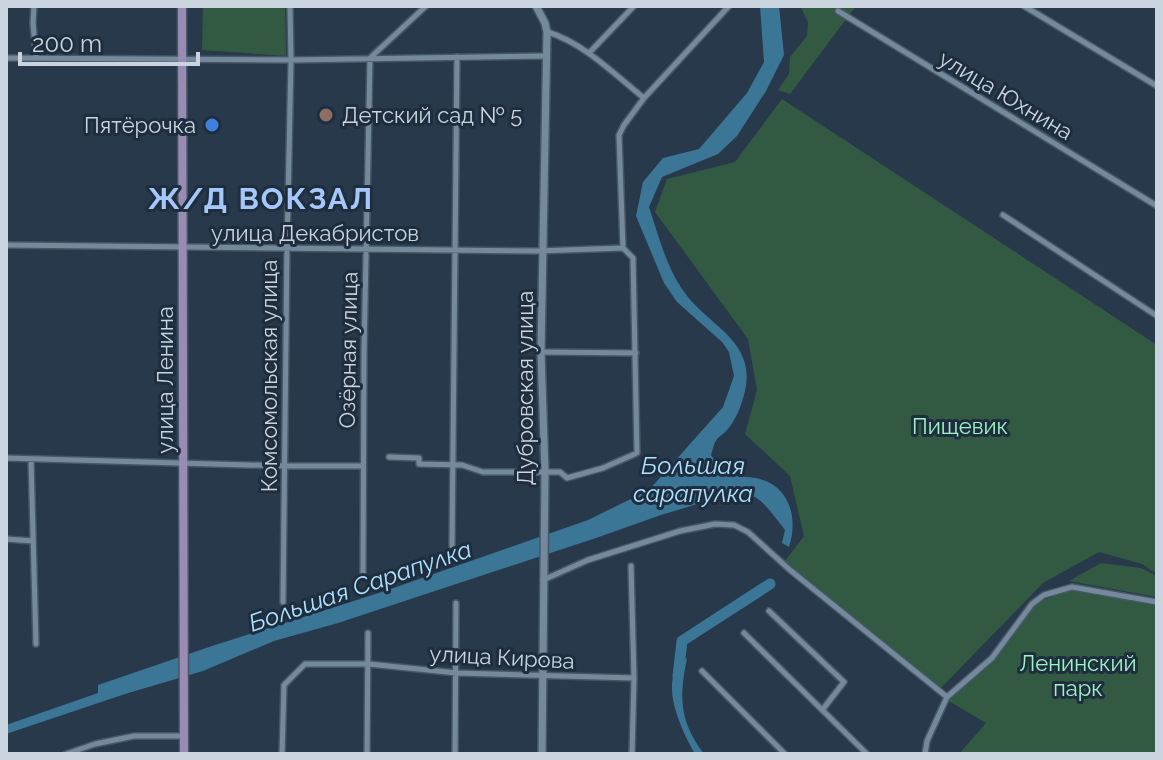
<svg xmlns="http://www.w3.org/2000/svg" width="1163" height="760" viewBox="0 0 1163 760" font-family="Raleway,sans-serif">
  <rect width="100%" height="100%" fill="#27394a"/>
  <path fill="#325a43" d="M203,6H285L286,56L202,50Z
    M800,6H856L790,94L778,90L789,74L790,57L807,36L808,22Z
    M782,99L1157,345V574L1142,564L1099,552L1043,583L938,691L785,561L804,536L790,476L745,434L757,390L748,339L655,212L667,179L735,162Z
    M1101,563L1141,568L1157,576V597L1069,581Z
    M1070,589L1157,605V754H959L986,723L947,700L987,666L1030,606Z"/>
  <path fill="#3b7696" d="M760,6H779L784,55L766,91L737,136L718,154L662,177L649,207C659,237 667,271 688,297C712,327 756,343 745,391C742,404 736,420 727,430C725,433 721,435 718,438C714,442 713,449 711,455C716,462 720,469 729,473C739,478 750,476 760,479C791,488 798,520 789,547L782,543L785,530L782,526C767,508 757,488 731,494L661,515L596,538L338,623L274,641L203,671L125,694L6,734V725L98,693V685L212,646L385,591L588,520L649,490L723,407L734,376L729,352L722,342L677,302L664,283L636,216L643,182L663,158L699,149L747,93L764,62Z
    M687,658C679,697 679,721 704,754H695C682,731 655,677 687,658Z"/>
  <g fill="none" stroke-linecap="round" stroke-linejoin="round">
    <path stroke="#3b7696" stroke-width="11" d="M678,676L682,641L770,584"/>
    <g stroke="#475664" stroke-width="8">
      <path id="minor" d="M34,6L33,23L36,58
        M1024,6L1157,86
        M838,11L1157,206
        M548,32C585,44 614,74 644,98
        M589,53L634,6
        M6,58L291,60L547,56
        M1003,215L1157,316
        M6,245L537,251L623,248
        M541,352L636,353
        M389,457L419,458V464L462,465L483,472H560L567,478L603,468L637,453L633,258L623,248L619,135L624,125L644,98L729,6
        M6,458L285,466H363
        M31,459L36,644
        M6,539L33,541
        M452,546L457,57
        M631,566L634,678L632,754
        M363,576L364,353L370,58L426,6
        M543,580L588,560L680,531L715,524L734,525L748,532L790,570L947,697
        M283,602L287,248L291,60L290,6
        M769,611L844,682L823,709
        M744,633L867,754
        M702,671L785,754
        M66,754L95,744L134,736H183
        M282,754L284,685L305,664H369L457,673L634,678
        M367,754L368,633
        M455,754L456,603
        M925,754L927,741L947,697L992,658L1032,604L1044,595L1072,587L1157,602"/>
    </g>
    <g stroke="#475664" stroke-width="10">
      <path id="tertiary" d="M536,6L545,23L547,32L541,352L545,471L542,754"/>
    </g>
    <g stroke="#475664" stroke-width="11">
      <path id="secondary" d="M182,6L184,754"/>
    </g>
    <use href="#minor" stroke="#75899d" stroke-width="5"/>
    <use href="#tertiary" stroke="#75899d" stroke-width="7"/>
    <use href="#secondary" stroke="#998bb3" stroke-width="8"/>
  </g>
  <circle fill="#8d6e63" stroke="#1e2e3f" stroke-width="3" cx="326" cy="115" r="8"/>
  <circle fill="#3f7fe0" stroke="#1e2e3f" stroke-width="3" cx="212" cy="125" r="8"/>
  <g text-anchor="middle" dominant-baseline="central" stroke-width="6" stroke-linejoin="round" paint-order="stroke">
    <g font-size="22" fill="#c9d4de" stroke="#1e2e3f">
      <text transform="translate(1006 95) rotate(31)">улица Юхнина</text>
      <text x="315" y="233">улица Декабристов</text>
      <text transform="translate(348 350) rotate(-89)">Озёрная улица</text>
      <text transform="translate(269 376) rotate(-90)">Комсомольская улица</text>
      <text transform="translate(165 380) rotate(-90)">улица Ленина</text>
      <text transform="translate(525 388) rotate(-90)">Дубровская улица</text>
      <text transform="translate(502 657) rotate(3)">улица Кирова</text>
    </g>
    <g font-size="22" fill="#c9d4de" stroke="#1e2e3f" text-anchor="start">
      <text x="342" y="115">Детский сад № 5</text>
      <text x="196" y="125" text-anchor="end">Пятёрочка</text>
    </g>
    <g font-size="22" fill="#9df3c1" stroke="#1e2e3f">
      <text x="960" y="426">Пищевик</text>
      <text x="1078" y="663">Ленинский<tspan x="1078" dy="25">парк</tspan></text>
    </g>
    <g font-size="24" font-style="italic" fill="#afe1fe" stroke="#1e2e3f">
      <text x="693" y="465">Большая<tspan x="693" dy="28">сарапулка</tspan></text>
      <text transform="translate(360 586) rotate(-19)">Большая Сарапулка</text>
    </g>
    <g font-size="30" font-weight="bold" letter-spacing="2" fill="#a5c7f9" stroke="#1e2e3f">
      <text x="261" y="198">Ж/Д ВОКЗАЛ</text>
    </g>
  </g>
  <rect width="1163" height="760" fill="none" stroke="#c9d4de" stroke-width="16"/>
  <path d="M20 52v12h178v-12" fill="none" stroke="#c9d4de" stroke-width="4"/>
  <text x="32" y="52" font-size="24" fill="#c9d4de" stroke="#1e2e3f" stroke-width="6" paint-order="stroke">200 m</text>
</svg>
